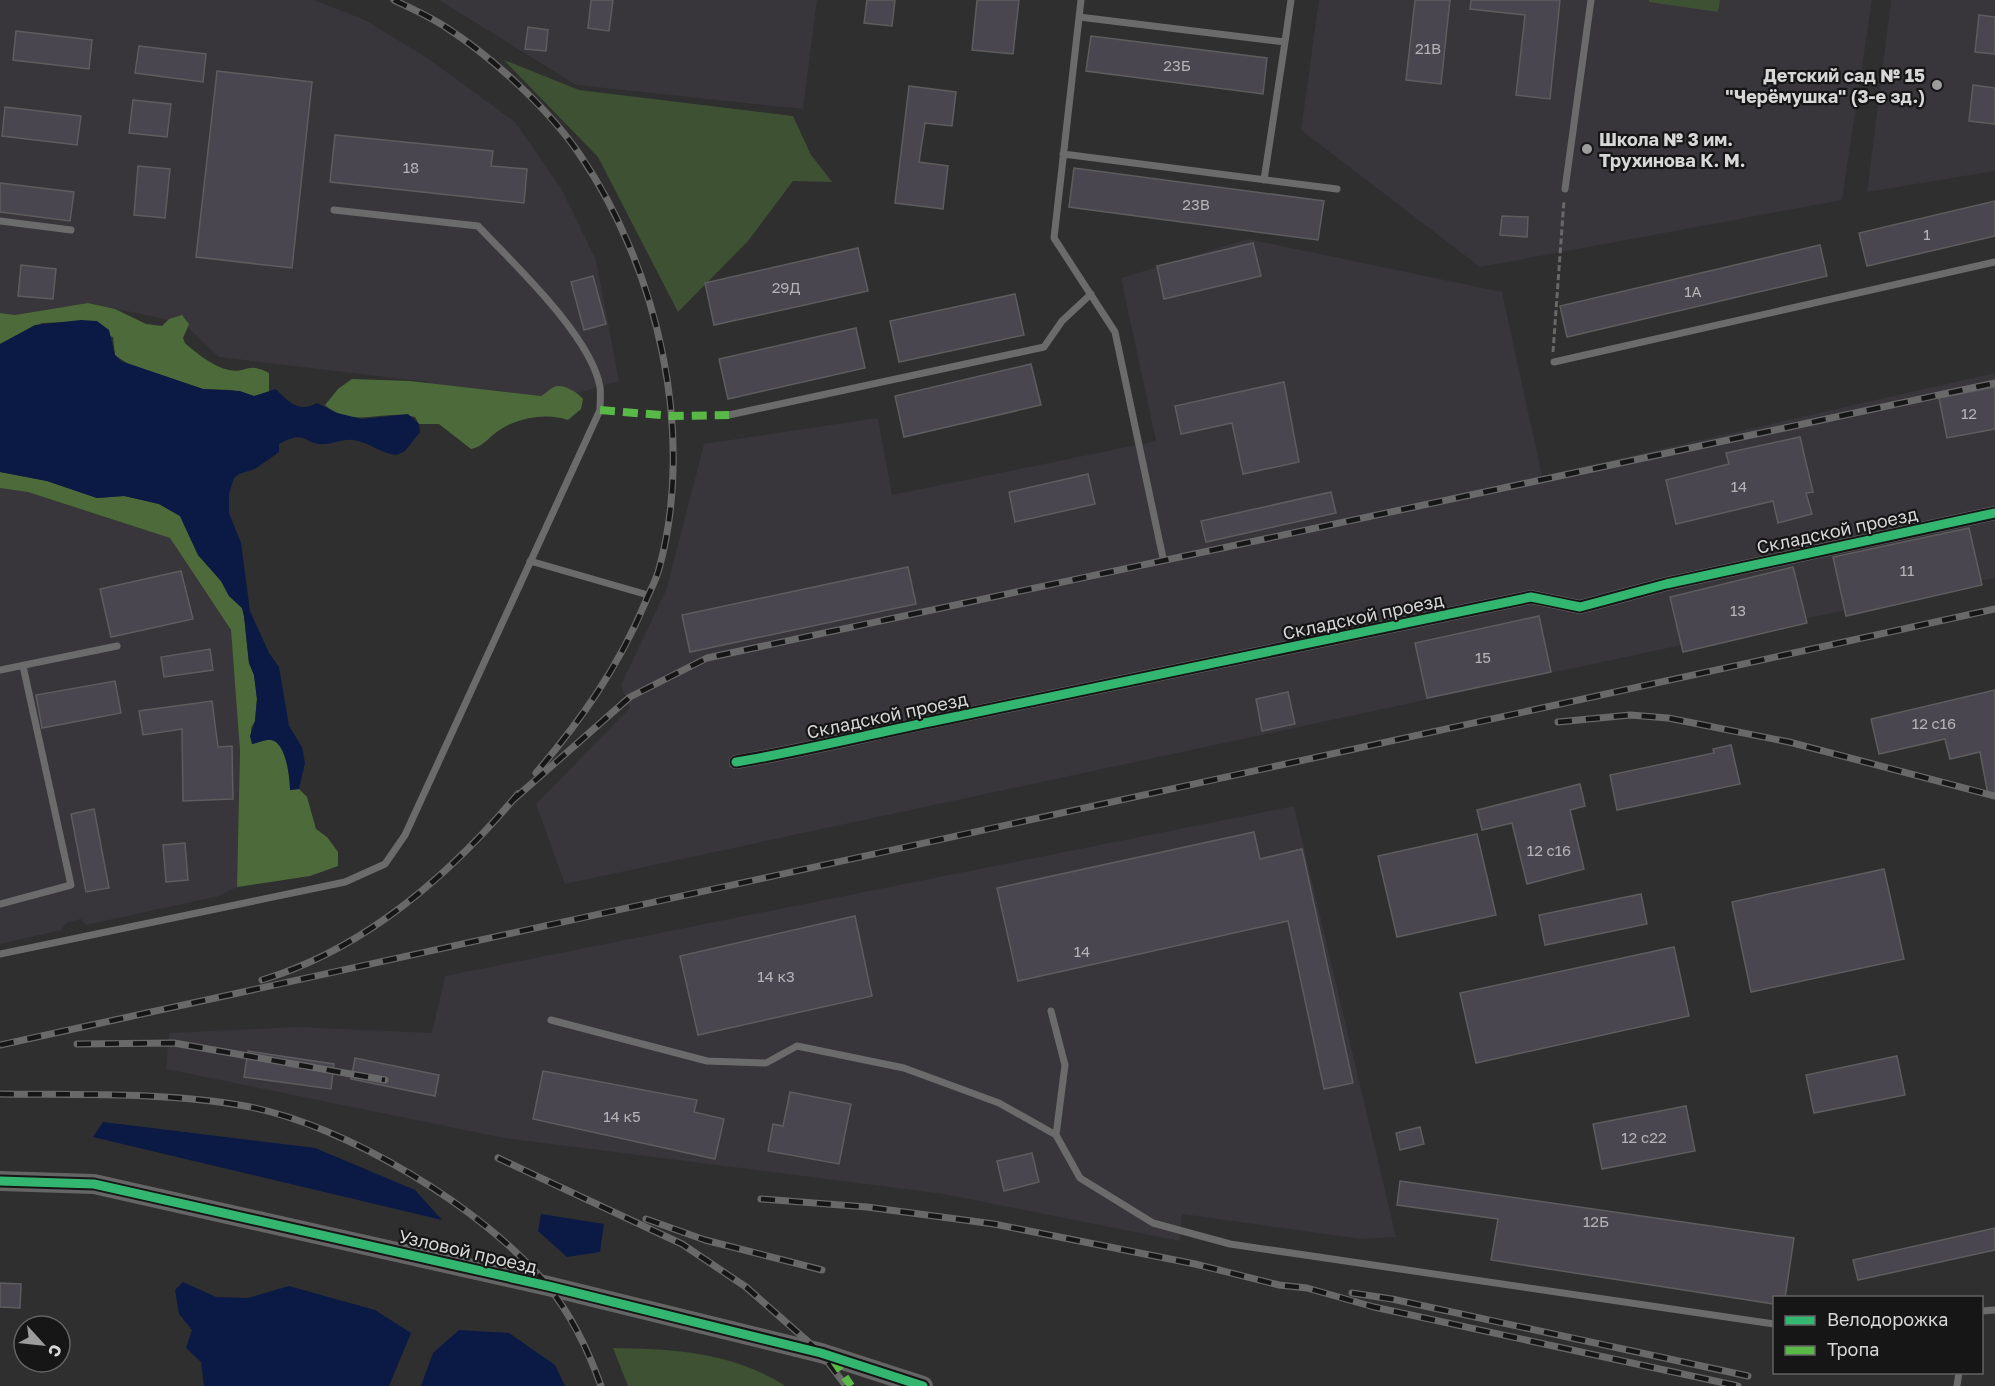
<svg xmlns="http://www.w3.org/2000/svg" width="1995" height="1386" viewBox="0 0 1995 1386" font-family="'Golos Text',sans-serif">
  <rect width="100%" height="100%" fill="#2f2f2f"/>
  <path fill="#38353b" d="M0,0H314L365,20L427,58L515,122L561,188L596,260L619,381L536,405L430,395L428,382L219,357L183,323L88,303L15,315L0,313Z
    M439,0H817L803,109L576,85Z
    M1319,0H1872L1842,200L1480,267L1301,130Z
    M1891,0H1995V171L1867,192Z
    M1248,239L1502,292L1542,476L1995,373V578L565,884L536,804L630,708L621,685L667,588L704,444L878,418L892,495L1156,441L1121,278Z
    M0,488L28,492L170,538L231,630L240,751L237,887L219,896L86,925L81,919L66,923L61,930L0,944Z
    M1294,806L1396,1237L1361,1239L1182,1214L1180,1241L944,1194L504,1138L166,1069L169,1033L298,1027L432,1033L445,976Z"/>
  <path fill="#3f5133" d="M1649,0H1720L1718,12L1649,2Z
    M504,60L579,90L793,116L811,155L832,182L793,181L748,241L678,312L598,157Z
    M613,1348C673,1349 733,1352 785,1386H628Z"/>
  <path fill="#4d6b3a" d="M88,303L115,309L146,324L162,326L169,319L182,315L189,324L183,338L185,343C196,353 214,367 229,370C248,374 245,361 269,373V393L254,396L232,390L203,389L128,364L115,355L113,337L66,322L42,323L0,344V313L15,315Z
    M352,379L410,381L541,396C546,394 549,389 554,387C563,383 578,393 583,399L581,409L568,420C547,412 516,418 498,431C488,438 484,446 471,449L439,424H419L415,417C384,408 354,430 325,405L338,389Z
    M0,472L47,481L97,498L124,496L142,500L159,504L180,516L198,555L221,581L229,596L242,608L244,616L249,663L254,675L257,699L255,721L251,728L252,744C257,743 265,739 271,740C286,741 290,777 290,790L299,789L307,797L316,829L327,837L338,852V866L310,876L237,887L240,751L231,630L170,538L28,492L0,488Z"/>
  <path fill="#0b1a45" d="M81,320L97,321L109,330L115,355L121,361L203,389L240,391L254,396L276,389C289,403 300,413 317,403L337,413L362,419L408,414L419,424L420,432L405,451L397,455C381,454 369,442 353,440C344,439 335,443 326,444C302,446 309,428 279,444V452L255,469L239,474L234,478L229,494V513L241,543L250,611L269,653L279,667L289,726L302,747L305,763L299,789L290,790C290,778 286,742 271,740C266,739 258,743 252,744L250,736L255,721L257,699L254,675L249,663L244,616L242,608L229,596L221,581L198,555L180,516L159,504L142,500L124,496L97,498L47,481L0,472V344L35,325Z
    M103,1122L315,1148L415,1190L442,1220L93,1137Z
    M541,1214L604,1224L600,1252L567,1257L538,1231Z
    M183,1282L216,1297L248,1298L289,1286L375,1310L411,1333L389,1386H204L201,1362L186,1348L192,1330L179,1314L175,1290Z
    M459,1330L509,1333L555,1365L565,1386H421L433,1353Z"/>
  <path fill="#4a464f" stroke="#5d5d5e" stroke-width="1.5" d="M591,0H613L609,31L588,28Z
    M867,0H895L892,26L864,23Z
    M977,0H1019L1013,54L972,50Z
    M1415,0H1450L1441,84L1406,80Z
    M1471,0H1560L1550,99L1516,95L1525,15L1470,9Z
    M1979,15L1995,17V54L1975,52Z
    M528,27L548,30L546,51L525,49Z
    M16,31L92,40L89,69L13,60Z
    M1091,36L1267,58L1263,94L1086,71Z
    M139,46L206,54L203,82L135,73Z
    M217,71L312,82L292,268L196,257Z
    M1973,85L1995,88V124L1969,121Z
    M909,86L956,92L952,126L925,123L919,162L948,166L943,209L895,203Z
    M133,100L171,104L167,137L129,133Z
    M5,107L81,116L77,145L2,136Z
    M335,135L493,151L491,166L527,169L524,203L330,182Z
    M138,166L170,169L165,218L134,215Z
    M1074,168L1324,201L1318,240L1069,207Z
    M0,183L74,192L70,221L0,212Z
    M1995,201V236L1867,266L1859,233Z
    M1502,216L1528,217L1527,237L1500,235Z
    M1253,243L1261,276L1164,299L1157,266Z
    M1820,245L1827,276L1567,337L1560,306Z
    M858,248L868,291L714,325L705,283Z
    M21,265L56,269L53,299L18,296Z
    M593,276L606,324L584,330L571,282Z
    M1015,294L1024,335L899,362L890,321Z
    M856,328L865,368L728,399L719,359Z
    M1031,364L1041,405L904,437L895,396Z
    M1284,382L1299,462L1243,474L1232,423L1181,434L1175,406Z
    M1995,387V429L1947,438L1939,398Z
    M1800,437L1813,492L1806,493L1812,514L1778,523L1773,501L1676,524L1666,480L1729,464L1726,453Z
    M1088,474L1095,504L1015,522L1009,492Z
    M1331,492L1336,513L1206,542L1201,521Z
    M1969,528L1982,585L1846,616L1833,557Z
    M908,567L916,604L690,652L682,615Z
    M1793,567L1807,623L1683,652L1670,597Z
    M181,571L193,619L111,637L100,589Z
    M1539,616L1551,672L1427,698L1415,643Z
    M210,649L213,670L164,677L161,657Z
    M115,681L121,713L42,728L36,695Z
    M1995,690V794L1988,795L1980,752L1950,759L1945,739L1879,754L1871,719Z
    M1288,692L1295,724L1262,731L1256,699Z
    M212,701L218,747L232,746L233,799L183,801L182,729L143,735L139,711Z
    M1731,745L1740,784L1617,810L1610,775L1714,753L1713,749Z
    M1580,784L1585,806L1570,810L1584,869L1527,884L1512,823L1482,830L1477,810Z
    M94,809L109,888L86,892L71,814Z
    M1254,832L1260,859L1302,849L1353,1083L1324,1089L1288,921L1018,981L997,888Z
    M1477,834L1496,915L1397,937L1378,856Z
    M185,843L188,880L166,882L163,845Z
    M1884,869L1904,959L1751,992L1732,902Z
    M1641,894L1647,924L1545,945L1539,915Z
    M855,916L872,996L698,1035L680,956Z
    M1674,947L1689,1016L1476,1063L1460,993Z
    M248,1051L334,1064L331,1089L244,1077Z
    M1897,1056L1905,1095L1814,1113L1806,1075Z
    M355,1058L439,1075L435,1096L351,1079Z
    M543,1071L697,1100L694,1112L724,1119L715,1159L533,1119Z
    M790,1092L851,1104L839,1164L768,1151L773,1124L783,1126Z
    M1686,1106L1695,1151L1602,1169L1593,1124Z
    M1420,1127L1424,1144L1400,1150L1396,1133Z
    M1032,1153L1039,1182L1004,1191L997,1161Z
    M1400,1181L1794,1238L1785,1298H1774V1304L1491,1260L1498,1219L1397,1205Z
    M1995,1228V1250L1858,1280L1853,1260Z
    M0,1283L21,1284L20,1308L0,1307Z"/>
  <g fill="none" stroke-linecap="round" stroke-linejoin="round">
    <path stroke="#686867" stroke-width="3" stroke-dasharray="6 3" stroke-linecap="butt" d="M1553,352L1564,200"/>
    <path stroke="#6b6b6b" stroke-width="7" d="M1081,0L1054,238L1115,332L1163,558
      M1079,17L1285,42L1291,0
      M1063,154L1337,189
      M1264,180L1285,42
      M1565,189L1591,0
      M0,221L71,230
      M1554,362L1995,262
      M729,415L1044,347L1062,321L1091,294
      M530,561L648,595
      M0,670L117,646
      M0,904L71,885L23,666
      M0,954L345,882L385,864L405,835L600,410C600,403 601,394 600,387C591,336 514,264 478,226L334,210
      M1051,1011L1065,1065L1056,1135L1080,1178L1153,1223L1230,1244L1774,1324
      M551,1020L707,1061L766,1063L797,1046L904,1068L999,1103L1056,1135
      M1982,1311L1995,1310
      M1957,1386L1959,1372"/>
    <path stroke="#6b6b6b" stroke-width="14" d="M736,762C808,750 878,732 949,718C1144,678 1338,638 1531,597L1580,607L1666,584L1995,513"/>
    <path stroke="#656565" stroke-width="20" d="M0,1181L94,1184L548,1286L821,1353L923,1386"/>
    <g stroke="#696969" stroke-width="7">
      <path id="rail" d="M394,0C412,9 431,17 447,28C493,58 549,109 580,155C658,269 696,434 659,569C656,581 649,592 645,603C618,668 581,720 536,773
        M1558,722L1630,715L1668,718L1789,742L1995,796
        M513,800L630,697L707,658L1995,383
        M262,980C365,949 450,875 518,794
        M77,1044L174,1043L385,1080
        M0,1045L1995,609
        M0,1094C80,1095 166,1092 245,1106C344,1124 484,1208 548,1286C571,1315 589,1352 601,1386
        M498,1158L682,1244L746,1287L821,1353L846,1386
        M761,1199L867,1207L994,1224L1195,1264L1279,1285L1307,1288L1374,1307L1738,1386
        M646,1219L705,1240L822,1270
        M1352,1293L1392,1299L1748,1376"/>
    </g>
    <use href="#rail" stroke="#171617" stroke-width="4.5" stroke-dasharray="14" stroke-linecap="butt"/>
    <path stroke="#58b947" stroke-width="8" stroke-dasharray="15 8" stroke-linecap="butt" d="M600,410L672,416L729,415
      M832,1358L851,1386"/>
    <g stroke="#171617" stroke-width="13">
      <path id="cycleway" d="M736,762C808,750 878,732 949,718C1144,678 1338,638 1531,597L1580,607L1666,584L1995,513
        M0,1181L94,1184L548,1286L821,1353L923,1386"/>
    </g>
    <use href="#cycleway" stroke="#33b770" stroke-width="9"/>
  </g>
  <g fill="#9c9c9d" stroke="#171617" stroke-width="2">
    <circle cx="1937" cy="85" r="6"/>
    <circle cx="1587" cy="149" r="6"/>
  </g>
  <g text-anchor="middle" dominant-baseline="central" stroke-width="4.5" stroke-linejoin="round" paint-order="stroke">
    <g font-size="15" fill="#b4b3b6">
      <text x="1428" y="48">21В</text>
      <text x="1177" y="65">23Б</text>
      <text x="411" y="167">18</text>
      <text x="1196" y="204">23В</text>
      <text x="1927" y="234">1</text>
      <text x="786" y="287">29Д</text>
      <text x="1693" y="291">1А</text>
      <text x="1969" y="413">12</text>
      <text x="1739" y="486">14</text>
      <text x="1907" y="570">11</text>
      <text x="1738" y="610">13</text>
      <text x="1483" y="657">15</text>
      <text x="1934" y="723">12 с16</text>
      <text x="1549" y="850">12 с16</text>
      <text x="1082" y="951">14</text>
      <text x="776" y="976">14 к3</text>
      <text x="622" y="1116">14 к5</text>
      <text x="1644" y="1137">12 с22</text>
      <text x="1596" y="1221">12Б</text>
    </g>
    <g font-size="18" font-weight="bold" fill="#d7d7d8" stroke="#171617" text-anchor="end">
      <text x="1925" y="75">Детский сад № 15<tspan x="1925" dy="21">"Черёмушка" (3-е зд.)</tspan></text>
      <text x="1599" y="139" text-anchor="start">Школа № 3 им.<tspan x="1599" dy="21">Трухинова К. М.</tspan></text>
    </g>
    <g font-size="18" fill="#d7d7d8" stroke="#171617">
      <text transform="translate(1837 530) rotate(-12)">Складской проезд</text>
      <text transform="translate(1363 616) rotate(-12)">Складской проезд</text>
      <text transform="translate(887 715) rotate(-12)">Складской проезд</text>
      <text transform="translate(468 1251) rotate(13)">Узловой проезд</text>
    </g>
  </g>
  <rect x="1773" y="1296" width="210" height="78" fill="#171617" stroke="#646364" stroke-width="1.5"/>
  <rect x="1785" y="1316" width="30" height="9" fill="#33b770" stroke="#646364" stroke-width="1.5"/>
  <text x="1827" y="1326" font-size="18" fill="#d7d7d8">Велодорожка</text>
  <rect x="1785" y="1346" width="30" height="9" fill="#58b947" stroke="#646364" stroke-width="1.5"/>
  <text x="1827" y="1356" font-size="18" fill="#d7d7d8">Тропа</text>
  <g transform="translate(42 1344) rotate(117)"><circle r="28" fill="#171617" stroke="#646364" stroke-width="1.5"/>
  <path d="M0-4.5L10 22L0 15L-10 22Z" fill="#9c9c9d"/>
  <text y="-9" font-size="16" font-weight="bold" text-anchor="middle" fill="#d7d7d8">С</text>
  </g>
</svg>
